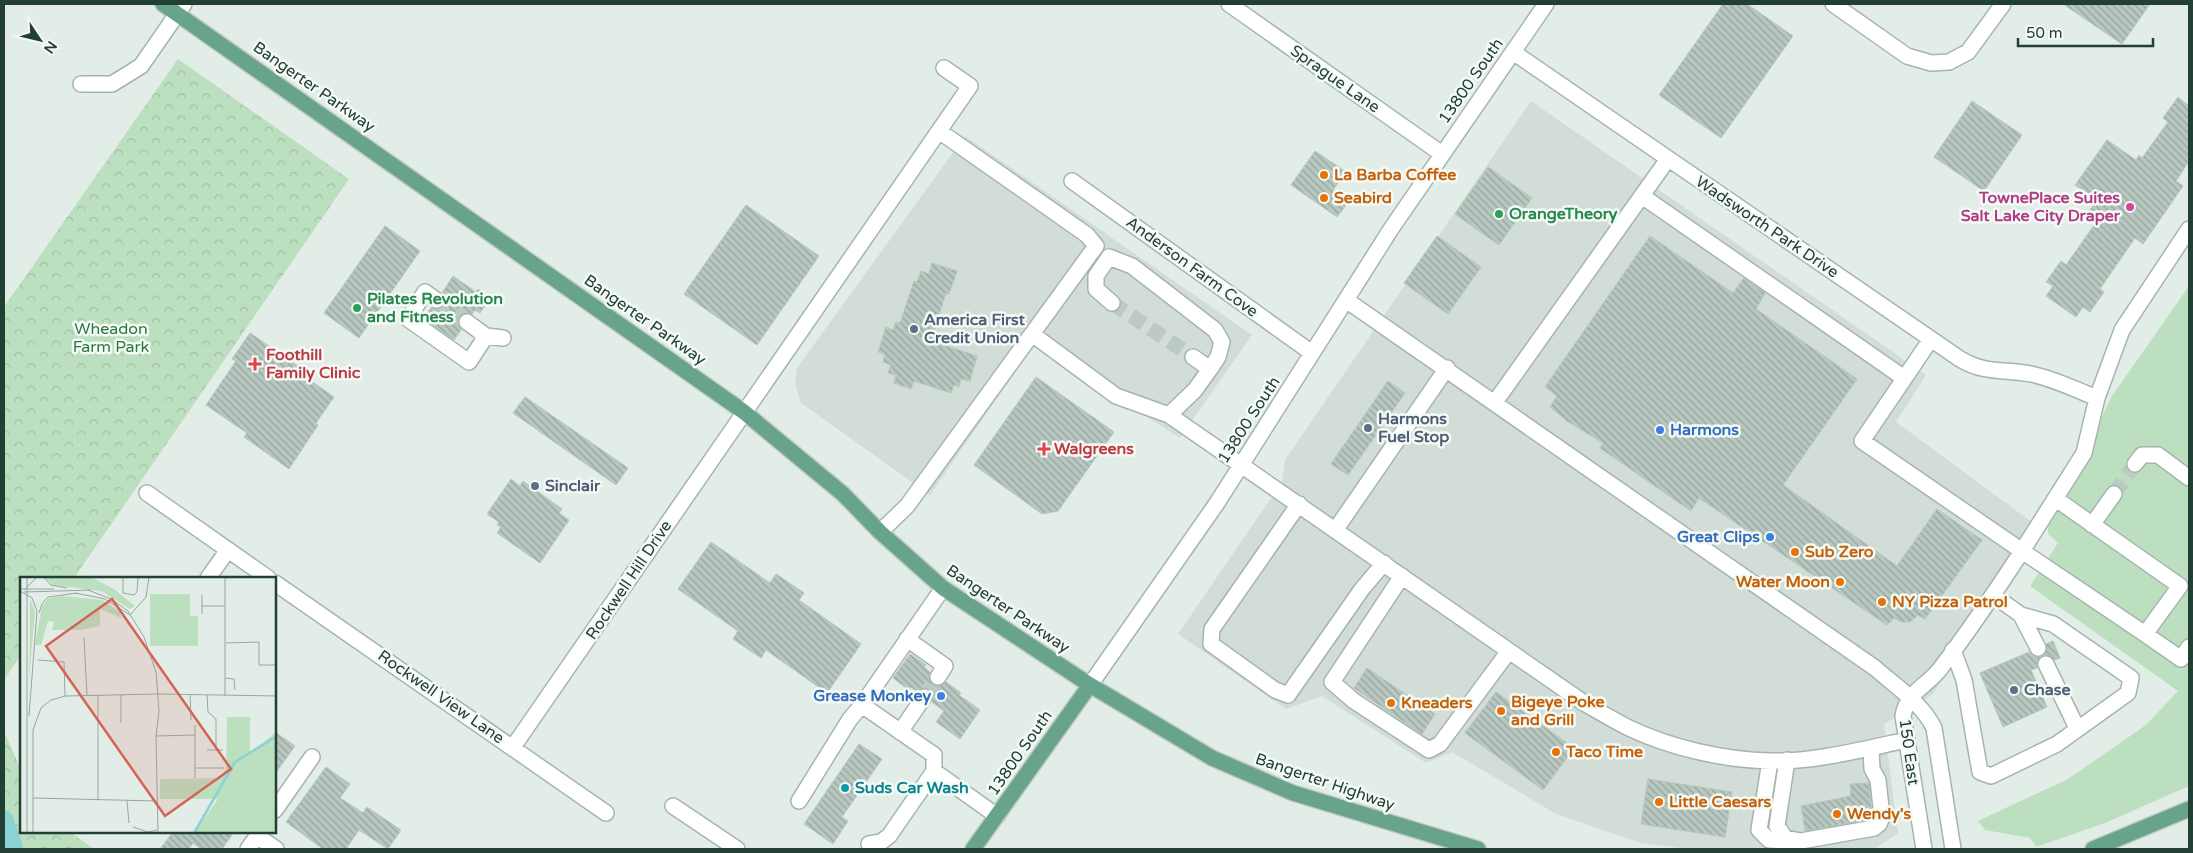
<svg xmlns="http://www.w3.org/2000/svg" width="2193" height="853" viewBox="0 0 2193 853" font-family="'Varela Round',sans-serif">
  <defs>
    <pattern id="forest-crowns" width="20" height="18" patternUnits="userSpaceOnUse" patternTransform="scale(1.25)"><rect width="20" height="18" fill="#bcdfc0"/><path d="M2 6a3 3 0 1 1 6 0M12 15a3 3 0 1 1 6 0" fill="none" stroke="#a1c0a5"/></pattern>
    <pattern id="building-back-hatch" width="6" height="6" patternUnits="userSpaceOnUse" patternTransform="scale(1.25)"><rect width="6" height="6" fill="#b8c8c0"/><path d="M-1 5l2 2M0 0l6 6M5-1l2 2" fill="none" stroke="#95a49d"/></pattern>
  </defs>
  <rect width="100%" height="100%" fill="#e3ede7"/>
  <path fill="#d1ddd6" d="M1531,101L1926,375L1896,422L2044,531L1932,695L1884,724L1898,833L1876,848L1688,849L1641,843L1556,814L1452,752L1426,763L1322,696L1286,709L1178,634L1282,482L1285,460Z
    M965,136L1252,335L1180,438L1034,345L930,495L801,403L795,382L797,368Z"/>
  <path fill="#bcdfc0" d="M2189,286V786L2105,823L2036,847L2030,838L1985,830L1978,821L2068,779L2146,725L2178,691L2030,586L2058,543L2048,534V528L2112,396Z"/>
  <path fill="url(#forest-crowns)" d="M178,59L349,179L74,578H21V655L4,680V307Z
    M4,731L21,770V832H70L94,849H4Z"/>
  <g fill="none" stroke-linecap="round" stroke-linejoin="round">
    <path stroke="#8bd3d3" stroke-width="19" d="M4,820L14,849"/>
  </g>
  <path fill="url(#building-back-hatch)" stroke="#b6c7bd" d="M1723,4H1747L1793,36L1721,138L1659,95Z
    M2063,4H2150L2122,44Z
    M2178,97L2189,106V161L2176,181L2183,186L2143,244L2135,238L2100,289L2104,292L2090,312L2083,307L2076,317L2046,296L2053,286L2046,282L2061,261L2066,265L2097,221L2087,214L2097,200L2075,185L2107,140L2136,160L2139,155L2142,158L2168,122L2163,118Z
    M1972,101L2022,135L1984,191L1934,157Z
    M1315,151L1346,172L1333,190L1349,201L1337,217L1291,185Z
    M1488,167L1532,198L1499,245L1455,214Z
    M746,205L819,256L757,345L684,294Z
    M385,226L420,251L359,338L324,313Z
    M1437,236L1481,267L1448,314L1404,283Z
    M1650,236L1733,293L1744,278L1765,293L1756,309L1857,379L1783,485L1897,566L1937,509L1982,540L1925,619L1918,615L1910,622H1901L1894,618L1887,625L1699,498L1691,511L1600,448L1603,443L1567,421L1550,407L1557,396L1545,387Z
    M932,263L957,271L949,294L946,293L933,334L937,335L935,342L977,356L970,381L961,379L959,387L954,385L951,393L914,381L911,389L894,383L896,375L888,373L891,365L883,362L885,354L878,352L886,327L893,330L896,322L900,323L914,281L917,282L921,271L929,274Z
    M453,276L476,292L478,289L490,298L480,313L475,310L472,314L468,313L460,316L458,321L461,330L454,340L423,318L431,308L439,309L444,305L445,297L442,293Z
    M250,333L301,368L298,372L334,397L316,423L318,425L289,469L244,437L247,433L206,405L236,361L232,359Z
    M1036,377L1114,432L1058,511L1042,514L974,465Z
    M1388,381L1405,393L1348,475L1331,464Z
    M525,397L628,468L616,485L513,413Z
    M511,479L520,486L523,481L562,509L559,513L569,520L540,563L497,533L501,527L497,525L499,522L487,514Z
    M711,542L770,583L776,574L804,593L799,600L861,644L827,693L766,650L761,658L733,639L738,631L678,589Z
    M2053,641L2060,658L2054,660L2051,656L2044,655L2047,649L2046,644Z
    M2029,652L2033,656L2040,657L2037,663V668L2031,670L2047,707L2003,727L1980,673Z
    M910,654L926,665L924,667L930,672L929,677L933,685L938,686L946,682L961,693L959,695L980,710L960,739L936,722L944,711L932,702L933,697L930,690L924,688L916,691L911,687L909,690L893,678Z
    M1367,668L1435,714L1422,734L1354,688Z
    M1496,692L1574,748L1543,790L1465,733Z
    M275,732L295,746L275,774Z
    M859,744L882,759L842,817L848,821L833,844L804,824Z
    M326,767L350,784L340,798L363,813L367,807L401,830L388,849L359,830L346,849H323L286,822Z
    M1648,779L1732,792L1725,837L1641,824Z
    M1869,783L1872,816L1870,819L1805,831L1801,806L1851,796L1850,784Z
    M173,832H234L222,849H201L193,843L189,849H160Z"/>
  <g fill="none" stroke-linecap="round" stroke-linejoin="round">
    <path stroke="#bccac3" stroke-width="15" stroke-dasharray="15 8" stroke-linecap="butt" d="M436,300L467,322
      M1112,303L1193,357
      M2114,494L2135,464
      M924,697L938,677"/>
    <g stroke="#a5b5ad" stroke-width="18">
      <path id="minor" d="M1229,4L1442,154
        M1833,4L1907,56L1931,63L1949,62L1968,52L2003,4
        M1513,52L1960,359C1985,374 2004,369 2031,374C2053,378 2076,390 2097,398L2122,330L2189,229
        M81,84H112L141,66L184,4
        M1072,181L1312,353
        M1642,196L1904,378
        M436,300L425,292L408,319L469,362L486,336
        M1346,300L1875,668C1895,686 1922,703 1934,728L1953,849
        M1112,303L1096,289V276L1109,257L1132,266L1215,330L1222,342L1218,357L1210,369L1193,357
        M467,322L486,336L503,338
        M1032,334L1116,396L1169,415L1584,703C1598,711 1613,720 1627,727C1670,748 1724,760 1771,761C1816,762 1863,749 1907,740
        M1495,402L1668,159
        M1169,415L1195,390L1210,369
        M2135,464L2142,455H2158L2189,478
        M147,493L268,578
        M2056,499L2180,586L2145,634L2022,551L2084,453L2097,398
        M1299,504L1212,629L1211,644L1275,690L1288,695L1362,589L1384,563
        M2092,525L2114,494
        M1336,529L1447,368
        M880,532L907,506L1096,246L1087,235L939,131
        M1402,576L1332,682L1354,701L1429,750L1440,744L1509,651
        M208,578L228,550
        M275,583L606,813
        M2021,615L2038,648
        M2145,634L2181,659L2189,647
        M907,639L945,666L938,677
        M1953,650L1964,680L1980,772L1991,776L2057,744L2128,693L2131,678L2053,624L2021,615L1993,595
        M2046,664L2077,728
        M1090,685L1217,503L1391,229L1546,4
        M862,705L934,755V771L997,816
        M900,732L924,697
        M513,747L970,86L944,68
        M1787,760L1777,826L1785,838L1801,841L1874,828L1879,824L1882,817L1878,780L1872,769L1871,748
        M1770,761L1759,830L1769,840L1793,841
        M799,801L850,719L862,705L943,588
        M673,806L737,849
        M275,810L312,757
        M257,836L276,849
        M869,844L881,842L889,836L934,771
        M248,849L260,832
        M1924,849L1903,716C1907,692 1926,687 1940,669C1969,631 1996,591 2022,551L1862,441L1931,339"/>
    </g>
    <g stroke="#c1c9c6" stroke-width="18">
      <path id="major" d="M163,4L744,412L843,494L880,532L943,588L1090,685L1212,758L1293,793L1478,849
        M973,849L1090,685
        M2093,849L2189,809"/>
    </g>
    <use href="#minor" stroke="#fff" stroke-width="15"/>
    <use href="#major" stroke="#67a48b" stroke-width="15"/>
  </g>
  <g fill="#e8710a" stroke="#f4faf6" stroke-width="2">
    <circle cx="1324" cy="175" r="5"/>
    <circle cx="1324" cy="198" r="5"/>
    <circle cx="1795" cy="552" r="5"/>
    <circle cx="1840" cy="582" r="5"/>
    <circle cx="1882" cy="602" r="5"/>
    <circle cx="1391" cy="703" r="5"/>
    <circle cx="1501" cy="711" r="5"/>
    <circle cx="1556" cy="752" r="5"/>
    <circle cx="1659" cy="802" r="5"/>
    <circle cx="1837" cy="814" r="5"/>
  </g>
  <circle fill="#d1479c" stroke="#f4faf6" stroke-width="2" cx="2130" cy="207" r="5"/>
  <g fill="#2e9e5b" stroke="#f4faf6" stroke-width="2">
    <circle cx="1499" cy="214" r="5"/>
    <circle cx="357" cy="308" r="5"/>
  </g>
  <g fill="#5c6f8a" stroke="#f4faf6" stroke-width="2">
    <circle cx="914" cy="329" r="5"/>
    <circle cx="1368" cy="428" r="5"/>
    <circle cx="535" cy="486" r="5"/>
    <circle cx="2014" cy="690" r="5"/>
  </g>
  <g fill="#e0444e" stroke="#f4faf6" stroke-width="2">
    <path d="M252.5 356.5h5v5h5v5h-5v5h-5v-5h-5v-5h5z"/>
    <path d="M1041.5 441.5h5v5h5v5h-5v5h-5v-5h-5v-5h5z"/>
  </g>
  <g fill="#3f7fe0" stroke="#f4faf6" stroke-width="2">
    <circle cx="1660" cy="430" r="5"/>
    <circle cx="1770" cy="537" r="5"/>
    <circle cx="941" cy="696" r="5"/>
  </g>
  <circle fill="#0f9aa8" stroke="#f4faf6" stroke-width="2" cx="845" cy="788" r="5"/>
  <g text-anchor="middle" dominant-baseline="central" stroke-width="5" stroke-linejoin="round" paint-order="stroke">
    <g font-size="16" fill="#223f33" stroke="#f4faf6">
      <text transform="translate(1335 79) rotate(35)">Sprague Lane</text>
      <text transform="translate(1471 81) rotate(-55)">13800 South</text>
      <text transform="translate(314 87) rotate(35)">Bangerter Parkway</text>
      <text transform="translate(1767 227) rotate(34)">Wadsworth Park Drive</text>
      <text transform="translate(1192 267) rotate(36)">Anderson Farm Cove</text>
      <text transform="translate(645 320) rotate(35)">Bangerter Parkway</text>
      <text transform="translate(1249 420) rotate(-57)">13800 South</text>
      <text transform="translate(629 580) rotate(-56)">Rockwell Hill Drive</text>
      <text transform="translate(1008 609) rotate(34)">Bangerter Parkway</text>
      <text transform="translate(441 697) rotate(35)">Rockwell View Lane</text>
      <text transform="translate(1909 752) rotate(82)">150 East</text>
      <text transform="translate(1020 753) rotate(-55)">13800 South</text>
      <text transform="translate(1325 782) rotate(19)">Bangerter Highway</text>
    </g>
    <g font-size="16" font-weight="bold" fill="#c56008" stroke="#f4faf6" text-anchor="start">
      <text x="1334" y="175">La Barba Coffee</text>
      <text x="1334" y="198">Seabird</text>
      <text x="1805" y="552">Sub Zero</text>
      <text x="1830" y="582" text-anchor="end">Water Moon</text>
      <text x="1892" y="602">NY Pizza Patrol</text>
      <text x="1511" y="702">Bigeye Poke<tspan x="1511" dy="18">and Grill</tspan></text>
      <text x="1401" y="703">Kneaders</text>
      <text x="1566" y="752">Taco Time</text>
      <text x="1669" y="802">Little Caesars</text>
      <text x="1847" y="814">Wendy's</text>
    </g>
    <g font-size="16" font-weight="bold" fill="#b23c85" stroke="#f4faf6" text-anchor="end">
      <text x="2120" y="198">TownePlace Suites<tspan x="2120" dy="18">Salt Lake City Draper</tspan></text>
    </g>
    <g font-size="16" font-weight="bold" fill="#27864d" stroke="#f4faf6" text-anchor="start">
      <text x="1509" y="214">OrangeTheory</text>
      <text x="367" y="299">Pilates Revolution<tspan x="367" dy="18">and Fitness</tspan></text>
    </g>
    <g font-size="16" font-weight="bold" fill="#4e5e75" stroke="#f4faf6" text-anchor="start">
      <text x="924" y="320">America First<tspan x="924" dy="18">Credit Union</tspan></text>
      <text x="1378" y="419">Harmons<tspan x="1378" dy="18">Fuel Stop</tspan></text>
      <text x="545" y="486">Sinclair</text>
      <text x="2024" y="690">Chase</text>
    </g>
    <g font-size="16" fill="#2c773e" stroke="#f4faf6">
      <text x="111" y="329">Wheadon<tspan x="111" dy="18">Farm Park</tspan></text>
    </g>
    <g font-size="16" font-weight="bold" fill="#be3a42" stroke="#f4faf6" text-anchor="start">
      <text x="266" y="355">Foothill<tspan x="266" dy="18">Family Clinic</tspan></text>
      <text x="1054" y="449">Walgreens</text>
    </g>
    <g font-size="16" font-weight="bold" fill="#366cbe" stroke="#f4faf6" text-anchor="end">
      <text x="1670" y="430" text-anchor="start">Harmons</text>
      <text x="1760" y="537">Great Clips</text>
      <text x="931" y="696">Grease Monkey</text>
    </g>
    <g font-size="16" font-weight="bold" fill="#0d838f" stroke="#f4faf6" text-anchor="start">
      <text x="855" y="788">Suds Car Wash</text>
    </g>
  </g>
  <g transform="translate(20 577)">
    <rect width="256" height="256" fill="#e3ede7"/>
    <path d="M24,0H71L94,12L115,29L110,32L81,14L33,8ZM130,17H170V39H178V69H130ZM43,19L82,23L100,35L101,41L80,32V49L61,53H32L34,45L28,44L21,68H15L22,29L29,21ZM10,22L15,34L9,102L10,58Z" fill="#bcdfc0"/>
    <path d="M207,140H230V176L256,155V256H174L198,222H140V202L200,201L206,192Z" fill="#bcdfc0"/>
    <path fill="none" stroke="#8bd3d3" stroke-width="2.5" d="M174,256L215,185L257,159"/>
    <path fill="none" stroke="#96a79f" stroke-width="1" d="M7,0V256M23,0L31,8L47,11M103,0V16L114,18L117,15L118,0M0,12H34M5,12L17,0M68,13L91,22L108,34L124,60L136,95L139,134L136,159L138,256M0,14L12,21L17,34L9,139M4,15L71,13M55,16L85,22L110,38M182,29H205M19,36L22,27L28,20L57,16M111,37L126,20L129,0M182,37V18M64,61L67,119M206,66L239,65V88H257M18,83L44,85L45,119M205,101L214,102L215,113M139,117L257,119M170,117L171,143M187,118L188,135L196,142V173M205,119V0M101,146V118M175,148V201M136,159L175,158M187,173H203M175,191H204M13,221L136,224M78,223V118M107,224L109,246M113,250L128,255L137,253M13,256V153L21,131L31,123L45,119L139,117"/>
    <path fill="#d46455" fill-opacity="0.15" stroke="#d46455" stroke-width="2.5" d="M92,22L211,192L145,239L26,69Z"/>
    <rect width="256" height="256" fill="none" stroke="#223f33" stroke-width="2.5"/>
  </g>
  <rect width="2193" height="853" fill="none" stroke="#223f33" stroke-width="10"/>
  <g transform="translate(40 40) rotate(125)" stroke="#f4faf6" stroke-width="4" paint-order="stroke">
  <path d="M0-4L9 19L0 12L-9 19Z" fill="#223f33"/>
  <text y="-8" font-size="14" font-weight="bold" text-anchor="middle" fill="#223f33">N</text>
  </g>
  <path d="M2018 38v8h135v-8" fill="none" stroke="#223f33" stroke-width="2.5"/>
  <text x="2026" y="38" font-size="15" fill="#223f33" stroke="#f4faf6" stroke-width="4" paint-order="stroke">50 m</text>
</svg>
